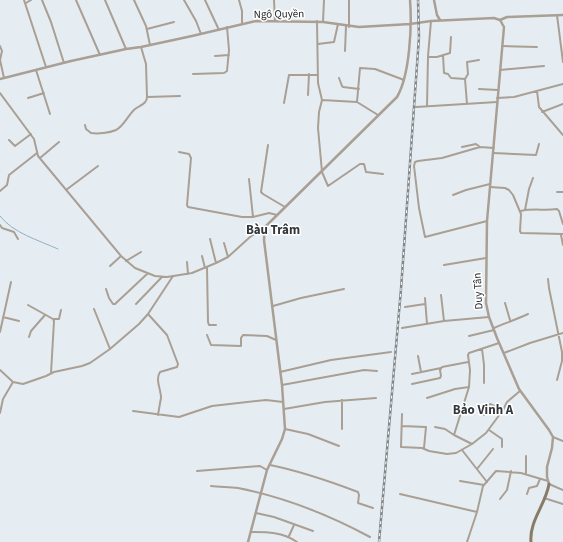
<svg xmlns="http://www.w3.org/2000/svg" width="563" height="542" viewBox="0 0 563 542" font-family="'Source Sans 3',sans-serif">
  <rect width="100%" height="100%" fill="#e6edf2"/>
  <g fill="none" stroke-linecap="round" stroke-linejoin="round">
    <path stroke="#91afc3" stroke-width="1" d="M0,216C13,233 38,240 58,249"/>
    <path stroke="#a99f94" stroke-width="2" d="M24,0L46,67
      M42,0L51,22L64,63
      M76,0L100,55
      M105,0L126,49
      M134,0L146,26L150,45
      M184,0L196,21L201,34
      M205,0L219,30
      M239,0L242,11V24
      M274,0L275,21
      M26,3L31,0
      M557,15L563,62
      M317,21L318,83L322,100L319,112L318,128L322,172L328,186L360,164H364L366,172L383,174
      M323,22L324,0
      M349,27V0
      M147,29L174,22
      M318,44L334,42L338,24
      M0,46L2,51L0,60L4,78
      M502,46L537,47
      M141,47L146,64L147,97
      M345,51L346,26
      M443,55L444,73L448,74L451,78L465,79L467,104
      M215,56L229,55
      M428,57H437L450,53L451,37
      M36,70L50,114
      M500,70L544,66
      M193,74L224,73L227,71L229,50L227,27
      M339,78L342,86L343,87L359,89
      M465,79L468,74L467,62L479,60
      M479,89L498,90
      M537,91L539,107L563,135
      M0,93L34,139L38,156L121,256L135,268L155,276L167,277L192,273L216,263L228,257L250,237L265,227
      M308,95L309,74
      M28,98L44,93
      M497,98L514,97L563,84
      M322,100L357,102L378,115
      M357,102L360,68L375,69L404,80
      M284,103L289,75H318
      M416,107L497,102
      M427,107L428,56L431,21
      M542,112L563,104
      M85,125L86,129L91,133C98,134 109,133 116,130C124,126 128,115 135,109C140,105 147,104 147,97L180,96
      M9,140L15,146L31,134
      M268,145L261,192L263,194L285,207
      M462,147L476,144L480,147
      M179,152L189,154L191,158L187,205L188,207L242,217H253L269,213L277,215
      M493,153L536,155L539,144
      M40,158L59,142
      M249,179L253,217
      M490,187L505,188L509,190L513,195L521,214L520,231L521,233L563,234
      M66,190L98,166
      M0,191L7,185L9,175L37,153
      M557,192H563
      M453,195L466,190L490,184
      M525,210L529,189L533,178
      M521,211C533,208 545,211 557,209L559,211L563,224
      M487,221L425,237L419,208L414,166L415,162L418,161L442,158L480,147L494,148
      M0,225L2,228L14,232L18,239
      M561,235L563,245
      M210,239L216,263
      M224,243L228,257
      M202,256L205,268
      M126,261L141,252
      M187,262L188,274
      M444,265L486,258
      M110,266L121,256
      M207,267L208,322L209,325H216
      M548,279L549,288L562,352V361L557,380
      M106,289L109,298L113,304H115L147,274
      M441,295L444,321
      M425,298L427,324
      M505,303L510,320
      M136,304L161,278
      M28,305L53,319L54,321L51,373
      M273,306L301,298L344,289
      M405,307L425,304
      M94,309L110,349
      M148,314L167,335L178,364L177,367L160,372C155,380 161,389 161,398C160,403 159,409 158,415
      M3,317L19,321
      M54,319H59L61,310
      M402,328L444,321L489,317
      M494,328C506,323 517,319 528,314
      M0,332L11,282
      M207,335L211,345L241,346V338L243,335L267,336L276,340
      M469,336L494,330
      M29,337L31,331L45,315
      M482,349L484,365V383
      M504,353L530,343L563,333
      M418,356L421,372
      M0,370L13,382L23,384L46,376L54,372L82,366L90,363L110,349L139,324L148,314L173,276
      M280,372L331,360L391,352
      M412,374L441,368
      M412,384L440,378L441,376L440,370L442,367L468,362
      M282,385L364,370L377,371
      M427,398L455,389L469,387
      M284,409L325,402L376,398
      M133,411L179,417L212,406L266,400L283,402
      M0,413L3,399L13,382
      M402,414L401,447L422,448L429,451L447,454L456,453L472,444L486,433L503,410L507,402L520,391
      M484,415L490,404L503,410
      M402,426L426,427L424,448
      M435,427L445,429L454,435
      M285,429L308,434L339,446
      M342,429V400
      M489,430L502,439V447
      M553,437L563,441
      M472,444L454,435L469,387L470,370L468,355L469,353L499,343
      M462,450L487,482
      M270,465C300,471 329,481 358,492L359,495L358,503L373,508
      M477,469L493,449
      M197,471L260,466L267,470
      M526,474V456
      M460,481L484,485
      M549,484L563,490
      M211,486C220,487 229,487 238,488C284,497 329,515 370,537
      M400,494L477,512
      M527,494L529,488L537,486L540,479
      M544,498L563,504
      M500,499L507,490L511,471
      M256,513L274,517L313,531
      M251,532C267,532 283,532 297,542
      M289,536L294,525
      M467,542L477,512L483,486L496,471L521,473L548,481"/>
    <path stroke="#a99f94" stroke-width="2.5" d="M434,0L437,15L440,20
      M500,20L504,27L487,221L486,303L489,317L497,338L519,389L549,430L553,437L552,448L547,467V477L549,484
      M0,79L71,61L126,49L141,47L192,36L256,21L323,22L359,27L410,24L431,21L494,18L500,20L507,17L563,15
      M248,542L267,470L282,439L285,429L282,385L264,240L265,227L397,97C410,75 412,25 410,0"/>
    <path stroke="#887b6a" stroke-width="3" d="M531,542C529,521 546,504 549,484"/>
    <g stroke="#818689" stroke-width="2.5">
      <path id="rail" d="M379,542L401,289L419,37L418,0"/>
    </g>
    <use href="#rail" stroke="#fff" stroke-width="1" stroke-dasharray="3" stroke-linecap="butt"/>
  </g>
  <g text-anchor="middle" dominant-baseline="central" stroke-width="3" stroke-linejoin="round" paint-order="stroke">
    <g font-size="11" fill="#1c1e20" stroke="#fff">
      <text transform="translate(279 14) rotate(-1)">Ngô Quyền</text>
      <text transform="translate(478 291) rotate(-93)">Duy Tân</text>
    </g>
    <g font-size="13" font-weight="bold" fill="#32373b" stroke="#fff">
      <text x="273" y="230">Bàu Trâm</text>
      <text x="483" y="410">Bảo Vinh A</text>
    </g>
  </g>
</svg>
